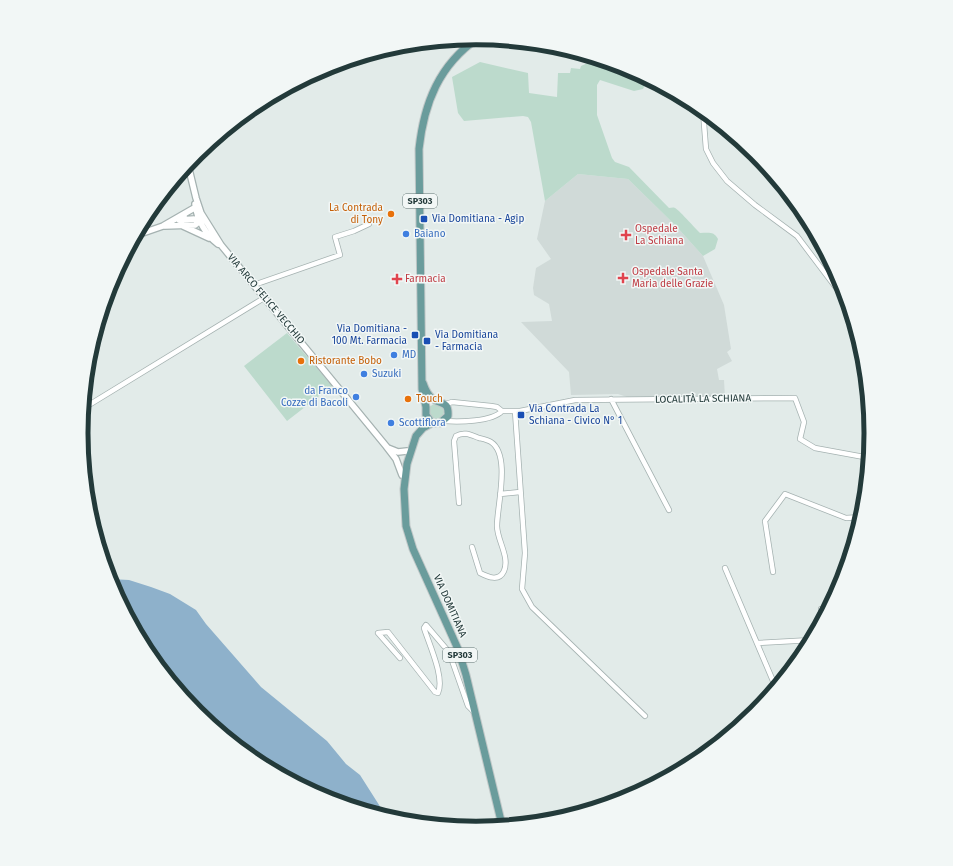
<svg xmlns="http://www.w3.org/2000/svg" width="953" height="866" viewBox="0 0 953 866" font-family="'Fira Sans',sans-serif">
  <rect width="100%" height="100%" fill="#e2ebe9"/>
  <path fill="#d0dad8" d="M578,174L628,179L676,226L703,256L724,305L731,349L727,352L732,361L717,369L719,380H724L725,397L630,398L618,394L571,395L569,372L521,322L552,321L549,304L534,295L533,288L536,268L551,259L537,239L545,201Z"/>
  <path fill="#bcdacc" d="M594,60C613,64 629,75 645,85L643,89L634,91L600,80L597,85V115L612,158L615,162L629,167L669,208C671,208 673,207 675,208C677,208 696,229 700,233C708,233 714,231 718,239L715,249L703,256L676,226L628,179L578,174L545,201L531,122L528,117L523,116L464,121L458,113L452,77L480,62L528,73L529,93L557,97L558,73H570L571,68L580,69L581,66Z
    M287,333L332,386L287,421L244,366Z
    M428 412a8 8 0 1 1 16 0a8 8 0 1 1-16 0Z"/>
  <path fill="#8eb1cb" d="M110,579L129,580L151,587L170,594L196,610L206,624L261,687L327,741L346,764L360,775L381,808L383,815L325,798L257,761L197,712L148,652Z"/>
  <g fill="none" stroke-linecap="round" stroke-linejoin="round">
    <g stroke="#a5b2b1" stroke-width="6">
      <path id="minor" d="M703,111L706,149L713,163L727,181L755,205L797,236L840,293L856,331
        M254,285L340,255L335,237L354,231L369,224
        M611,399L669,510
        M446,404L452,402L491,406L497,407L502,411H520L575,400L795,398L804,422L800,439L815,448L864,457
        M84,408L264,298
        M515,411L525,553L522,589L532,607L645,716
        M444,421C458,422 492,422 502,411
        M500,494L520,492
        M459,503L454,441L456,436C464,431 471,435 479,438C483,439 488,440 491,442C511,455 497,506 497,526C497,540 510,557 504,571C499,582 488,577 480,573L472,547
        M725,568L776,688
        M773,572L765,521L785,494L846,518L862,517
        M828,604L831,603
        M821,609L822,621
        M758,643L812,640
        M400,658L378,633L388,632L435,692L438,693C445,678 429,644 424,628L426,625L449,652L468,706L474,712"/>
    </g>
    <g stroke="#a5b2b1" stroke-width="8">
      <path id="tertiary" d="M188,165L196,198L201,213L221,245L386,446L396,459L402,475
        M195,204C197,220 206,235 218,244
        M184,216L181,223L183,226L209,238
        M179,220L194,219L202,222
        M165,226L195,225L200,221V217
        M137,235L163,226L196,207
        M388,448L398,452L407,451"/>
    </g>
    <g stroke="#c1c8c8" stroke-width="9">
      <path id="primary" d="M423,383C425,389 427,395 433,399C442,405 449,401 448,416L440,423H432L426,415V407L422,389L419,149C424,103 439,65 478,38
        M432,423L423,428L416,436L407,464L404,489L406,526L413,549L458,649L466,675L502,825"/>
    </g>
    <use href="#minor" stroke="#fff" stroke-width="4.5"/>
    <use href="#tertiary" stroke="#fff" stroke-width="5.5"/>
    <use href="#primary" stroke="#6a9c9c" stroke-width="7"/>
  </g>
  <g fill="#e8710a" stroke="#f2f7f6" stroke-width="1.5">
    <circle cx="391" cy="214" r="4"/>
    <circle cx="301" cy="361" r="4"/>
    <circle cx="408" cy="399" r="4"/>
  </g>
  <g fill="#1a4fb4" stroke="#f2f7f6" stroke-width="1.5">
    <rect x="420" y="215" width="8" height="8" rx="2"/>
    <rect x="411" y="331" width="8" height="8" rx="2"/>
    <rect x="423" y="337" width="8" height="8" rx="2"/>
    <rect x="517" y="411" width="8" height="8" rx="2"/>
  </g>
  <g fill="#3f7fe0" stroke="#f2f7f6" stroke-width="1.5">
    <circle cx="406" cy="234" r="4"/>
    <circle cx="394" cy="355" r="4"/>
    <circle cx="364" cy="374" r="4"/>
    <circle cx="356" cy="397" r="4"/>
    <circle cx="391" cy="423" r="4"/>
  </g>
  <g fill="#e0444e" stroke="#f2f7f6" stroke-width="1.5">
    <path d="M624 229h4v4h4v4h-4v4h-4v-4h-4v-4h4z"/>
    <path d="M621 272h4v4h4v4h-4v4h-4v-4h-4v-4h4z"/>
    <path d="M395 273h4v4h4v4h-4v4h-4v-4h-4v-4h4z"/>
  </g>
  <g text-anchor="middle" dominant-baseline="central" stroke-width="3" stroke-linejoin="round" paint-order="stroke">
    <g fill="#f2f7f6" stroke="#617372" stroke-width="1">
      <rect x="403" y="194" width="34" height="14" rx="3"/>
      <rect x="443" y="648" width="34" height="14" rx="3"/>
    </g>
    <g font-size="9" font-weight="bold" fill="#233a3a">
      <text x="420" y="201">SP303</text>
      <text x="460" y="655">SP303</text>
    </g>
    <g font-size="10" fill="#c56008" stroke="#f2f7f6" text-anchor="start">
      <text x="383" y="208" text-anchor="end">La Contrada<tspan x="383" dy="12">di Tony</tspan></text>
      <text x="309" y="361">Ristorante Bobo</text>
      <text x="416" y="399">Touch</text>
    </g>
    <g font-size="10" fill="#164399" stroke="#f2f7f6" text-anchor="start">
      <text x="432" y="219">Via Domitiana - Agip</text>
      <text x="407" y="329" text-anchor="end">Via Domitiana -<tspan x="407" dy="12">100 Mt. Farmacia</tspan></text>
      <text x="435" y="335">Via Domitiana<tspan x="435" dy="12">- Farmacia</tspan></text>
      <text x="529" y="409">Via Contrada La<tspan x="529" dy="12">Schiana - Civico N° 1</tspan></text>
    </g>
    <g font-size="10" fill="#be3a42" stroke="#f2f7f6" text-anchor="start">
      <text x="635" y="229">Ospedale<tspan x="635" dy="12">La Schiana</tspan></text>
      <text x="632" y="272">Ospedale Santa<tspan x="632" dy="12">Maria delle Grazie</tspan></text>
      <text x="405" y="279">Farmacia</text>
    </g>
    <g font-size="10" fill="#366cbe" stroke="#f2f7f6" text-anchor="start">
      <text x="414" y="234">Baiano</text>
      <text x="402" y="355">MD</text>
      <text x="372" y="374">Suzuki</text>
      <text x="348" y="391" text-anchor="end">da Franco<tspan x="348" dy="12">Cozze di Bacoli</tspan></text>
      <text x="399" y="423">Scottiflora</text>
    </g>
    <g font-size="10" fill="#233a3a" stroke="#f2f7f6">
      <text transform="translate(266 299) rotate(50)">VIA ARCO FELICE VECCHIO</text>
      <text transform="translate(703 399) rotate(-1)">LOCALITÀ LA SCHIANA</text>
      <text transform="translate(450 606) rotate(66)">VIA DOMITIANA</text>
    </g>
  </g>
  <path d="M0 0H953V866H0ZM88 433a388 388 0 1 1 776 0a388 388 0 1 1-776 0Z" fill="#f2f7f6" fill-rule="evenodd"/>
  <path fill="none" stroke="#233a3a" stroke-width="5" d="M88 433a388 388 0 1 1 776 0a388 388 0 1 1-776 0Z"/>
</svg>
